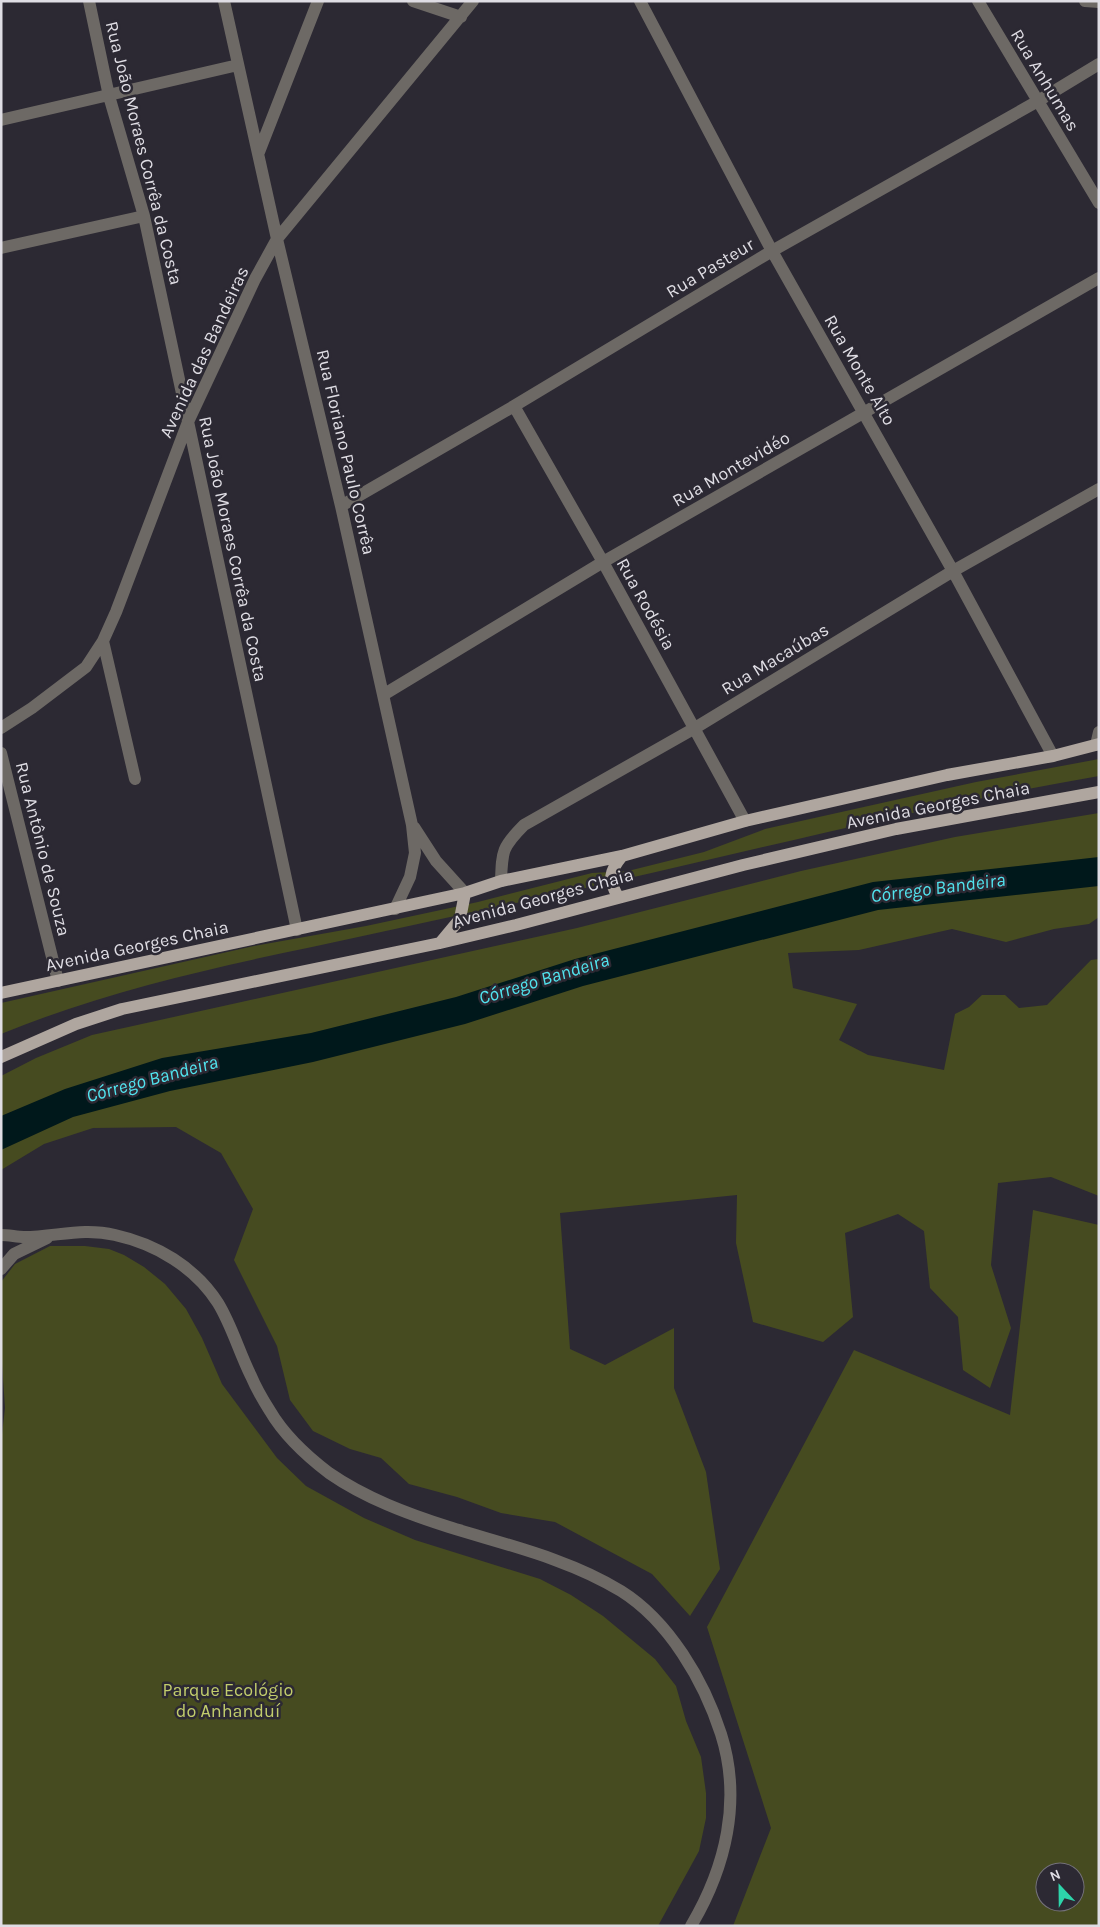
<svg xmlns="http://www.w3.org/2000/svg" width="1100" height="1927" viewBox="0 0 1100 1927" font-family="Karla,sans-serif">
  <rect width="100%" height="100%" fill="#2c2933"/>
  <path fill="#464b20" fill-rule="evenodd" d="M1099,759V776C912,808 730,857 545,897C467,913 390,930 312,947C206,969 101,993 1,1034V1003L254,946L366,926L478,902L592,873L628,871L704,852L765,829L976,782Z
    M1099,813V917L1089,924L1054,929L1006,942L952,929L859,950L788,953L793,988L857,1004L839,1040L868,1055L944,1070L955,1014L969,1007L982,995H1005L1019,1008L1047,1005L1091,960L1099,959V1196L1051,1177L998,1183L991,1265L1011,1328L990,1388L963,1370L958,1317L930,1288L924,1231L898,1214L845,1233L853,1317L823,1342L753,1322L736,1243L737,1195L560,1213L570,1349L605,1365L674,1328V1388L706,1472L720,1569L690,1616L652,1574L555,1522L501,1513L457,1497L409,1484L381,1458L350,1449L313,1431L290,1400L277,1346L234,1260L253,1209L221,1153L176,1127L93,1128L44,1144L1,1170V1076L36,1058L92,1035L577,928L801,871L955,837Z
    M1033,1210L1099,1225V1926H733L771,1828L707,1627L854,1350L1010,1415ZM1045,1872H1075V1902H1045Z
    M50,1246H85L109,1249L124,1255L144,1267L165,1284L186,1309L202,1338L222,1384L277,1458L306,1486L364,1518L415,1540L540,1579L571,1595L603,1616L655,1659L676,1686L686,1721L701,1757L706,1793V1818L699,1851L658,1926H1V1443L5,1408L1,1349V1282L15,1264Z"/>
  <path fill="#00181b" d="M1099,857V886L878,910L583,986L465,1024L313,1062L170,1091L73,1117L1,1150V1116L65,1089L162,1058L311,1033L456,997L575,959L873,882Z"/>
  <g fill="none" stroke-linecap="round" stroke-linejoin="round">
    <path stroke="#6d6965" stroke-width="12" d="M89,1L109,96L144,216L297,930
      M224,1L277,239L341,506L412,825L415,853L410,877L395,909
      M413,1L461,17
      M640,1L772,251L953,571L1053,756
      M978,1L1099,203
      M1085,1L1099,2
      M1,120L238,65
      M259,152L318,1
      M1,248L144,216
      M514,406L603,562L745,821
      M341,506L514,406L772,251L1038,101L1099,64
      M103,641L135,779
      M383,695L603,562L1099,278
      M1,728L32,708L86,667L103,641L116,612L188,422L255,279L277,239L473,1
      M1096,745L1099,732
      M1,753L58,981
      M414,827L436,861L465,893
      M501,881C502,851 502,847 524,825L695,728L953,571L1099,489
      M1,1235C9,1235 17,1237 24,1237C56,1237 82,1227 115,1235C156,1244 195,1267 218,1303C232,1326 239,1352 251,1376C256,1388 263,1400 270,1411C284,1435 308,1457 329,1473C365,1498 408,1514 449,1527C507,1545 569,1559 621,1591C669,1621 704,1681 721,1734C742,1800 726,1867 691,1926
      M1,1269L14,1254L47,1238"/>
    <path stroke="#afa69f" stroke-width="12" d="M618,897C608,879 609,872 622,856
      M440,943L460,919L465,893
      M1,993L465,893L501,881L622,856L745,821L947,775L1053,756L1099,744
      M1,1057L76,1024L122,1009L440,943L516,925L743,865L896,829L1099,792"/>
  </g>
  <g text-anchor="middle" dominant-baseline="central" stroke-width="5" stroke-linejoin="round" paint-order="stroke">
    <g font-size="18" fill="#dfdde4" stroke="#2c2933">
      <text transform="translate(1045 80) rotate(59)">Rua Anhumas</text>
      <text transform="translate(144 153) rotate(76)">Rua João Moraes Corrêa da Costa</text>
      <text transform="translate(710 268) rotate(-31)">Rua Pasteur</text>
      <text transform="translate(204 352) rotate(-65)">Avenida das Bandeiras</text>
      <text transform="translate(860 370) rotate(60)">Rua Monte Alto</text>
      <text transform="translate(346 452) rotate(77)">Rua Floriano Paulo Corrêa</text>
      <text transform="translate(731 469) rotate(-30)">Rua Montevidéo</text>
      <text transform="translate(233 549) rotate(78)">Rua João Moraes Corrêa da Costa</text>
      <text transform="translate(646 604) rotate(61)">Rua Rodésia</text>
      <text transform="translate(775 659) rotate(-31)">Rua Macaúbas</text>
      <text transform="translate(938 805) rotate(-11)">Avenida Georges Chaia</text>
      <text transform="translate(43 849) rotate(76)">Rua Antônio de Souza</text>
      <text transform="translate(543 898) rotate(-15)">Avenida Georges Chaia</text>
      <text transform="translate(137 946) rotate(-12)">Avenida Georges Chaia</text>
    </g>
    <g font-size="18" fill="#c2cd6c" stroke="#2c2933">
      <text x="228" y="1690">Parque Ecológio<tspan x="228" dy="21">do Anhanduí</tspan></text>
    </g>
    <g font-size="19" font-style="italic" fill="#51e4ef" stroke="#2c2933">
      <text transform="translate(938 888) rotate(-7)">Córrego Bandeira</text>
      <text transform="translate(544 979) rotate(-17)">Córrego Bandeira</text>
      <text transform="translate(152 1079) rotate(-15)">Córrego Bandeira</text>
    </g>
  </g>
  <rect width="1100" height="1927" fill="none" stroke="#dfdde4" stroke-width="5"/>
  <g transform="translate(1060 1887) rotate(338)"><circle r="24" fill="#2c2933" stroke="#74717a"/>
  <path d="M0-4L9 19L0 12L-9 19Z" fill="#2dd5ab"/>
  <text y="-8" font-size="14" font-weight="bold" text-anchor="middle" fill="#dfdde4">N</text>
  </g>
</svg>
